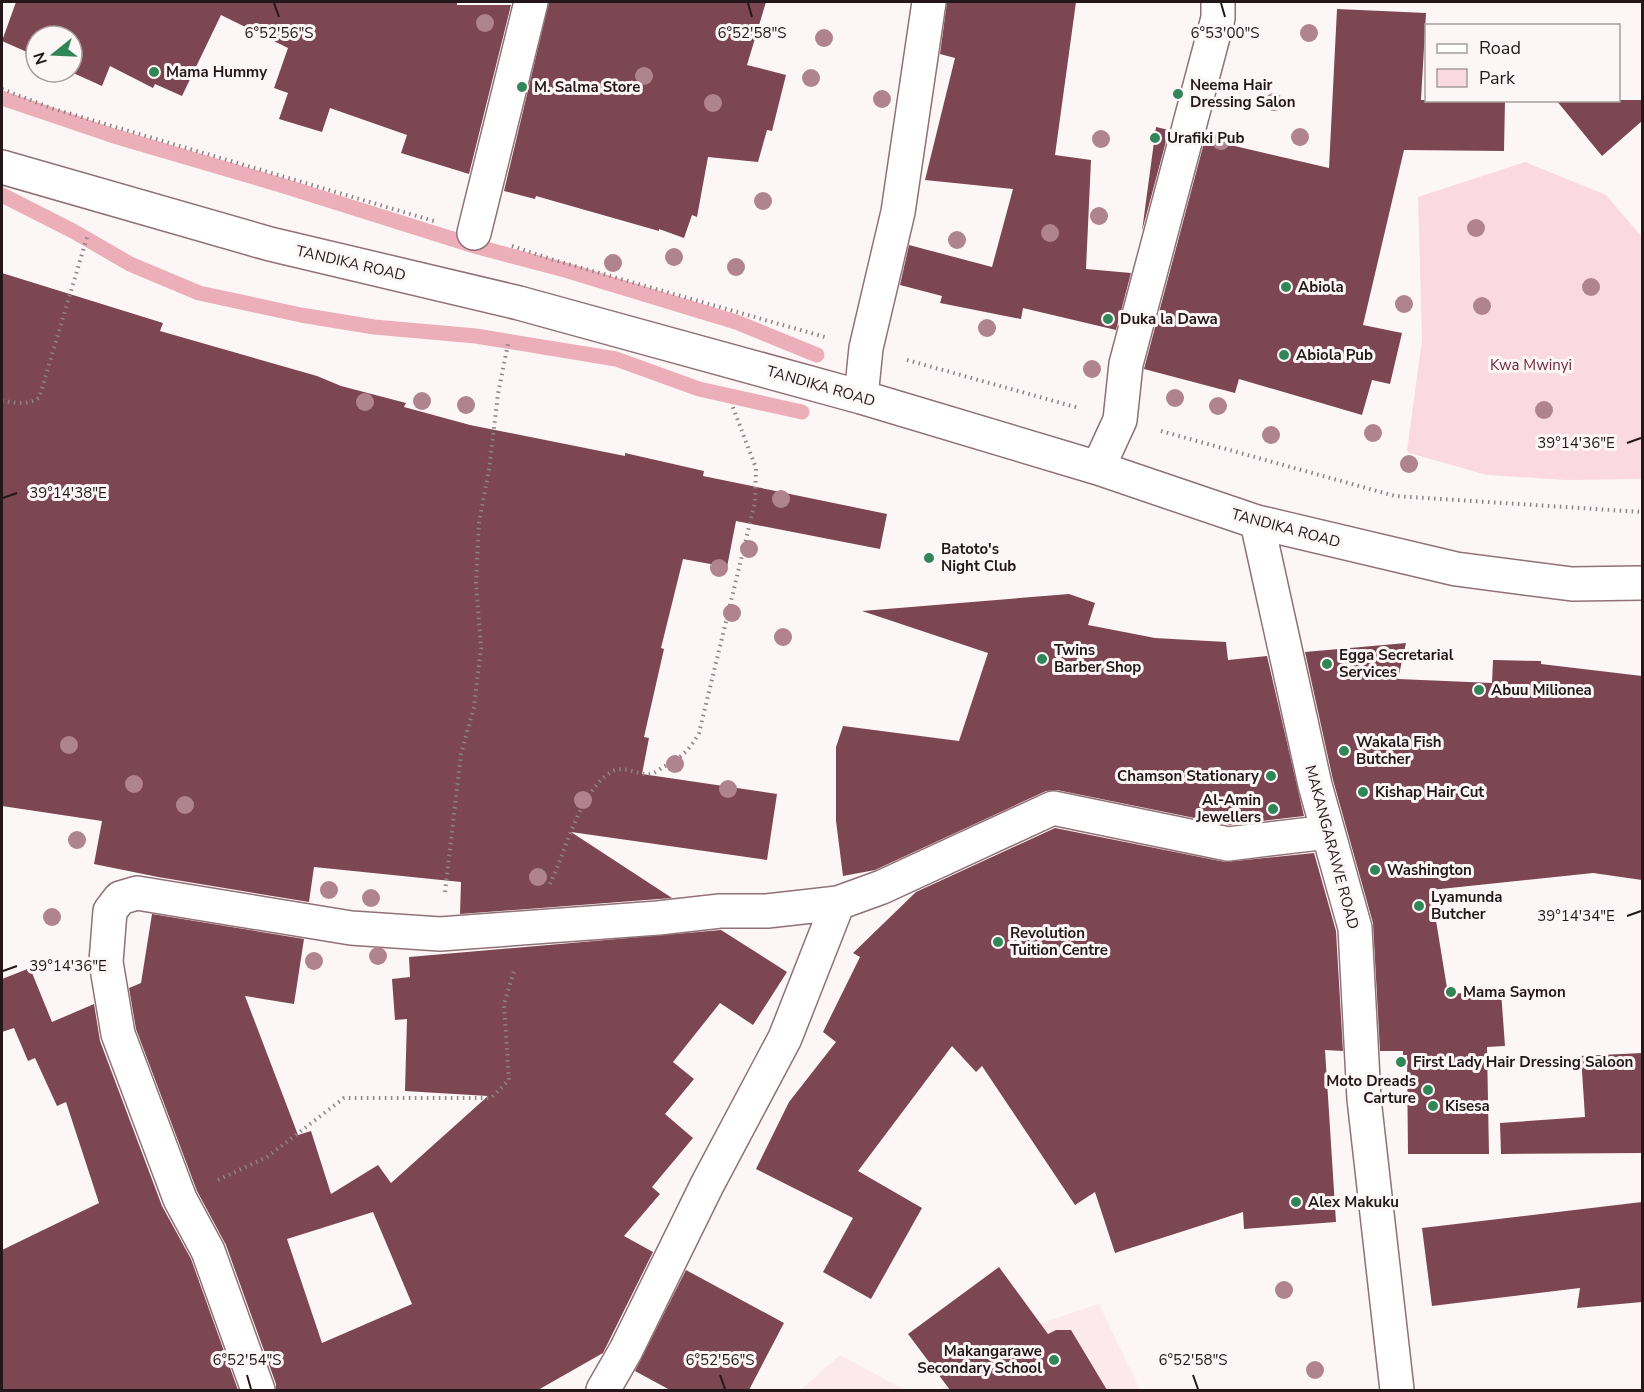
<svg xmlns="http://www.w3.org/2000/svg" width="1644" height="1392" viewBox="0 0 1644 1392" font-family="'Nunito Sans',sans-serif">
  <rect width="100%" height="100%" fill="#fdf6f7"/>
  <path fill="#fbe9ec" d="M1099,1304L1140,1390H940L1023,1329Z
    M840,1355L905,1390H801Z"/>
  <path fill="#fadae0" d="M1525,162L1606,195L1642,237V479L1565,480L1487,475L1409,453L1407,451L1422,340L1418,197Z"/>
  <g fill="none" stroke-linecap="round" stroke-linejoin="round">
    <path stroke="#ecaeb9" stroke-width="15" d="M2,98L114,136L284,186L478,247L565,270L736,322L817,355
      M2,195L73,231L130,264L199,293L301,315L374,327L476,336L616,359L699,389L802,412"/>
  </g>
  <path fill="#7c4752" fill-rule="evenodd" d="M16,2H457V5H511L469,174L401,153L407,135L330,108L322,132L279,119L288,93L274,88L288,48L221,15L182,96L155,84L153,88L110,66L102,86L71,72L72,36H36V56L2,41Z
    M549,2H766L747,65L786,75L772,131L767,130L758,162L708,157L697,217L692,215L684,238L659,229V231L536,196L535,199L504,191Z
    M947,2H1076L1055,155L1091,160L1086,269L1131,273L1116,330L1023,308L1021,319L940,303L942,296L900,285L909,245L992,267L1013,189L925,180L955,58L940,54Z
    M1337,9L1426,13L1421,100H1505L1504,151L1404,150L1363,325L1402,333L1390,384L1372,380L1362,415L1239,379L1235,393L1144,369L1205,139L1329,168Z
    M1556,100H1642V121L1602,156Z
    M1156,127L1169,130L1142,231Z
    M2,273L163,323L160,331L317,376L341,386L406,403L404,407L470,425L625,456V453L704,471L703,476L887,514L880,549L736,521L727,567L683,559L661,648L664,649L644,737L649,738L642,774L777,794L767,860L571,832L672,898L460,914L461,882L314,867L309,902L158,877L94,864L102,821L2,806Z
    M1069,594L1095,603L1088,625L1155,638L1226,642L1228,660L1267,656L1304,816L1229,825L1057,790L1046,791L875,870L843,876L836,821V747L843,726L959,741L988,653L862,611Z
    M1406,643L1398,679L1492,683L1493,660L1541,661V664L1642,676V880L1593,873L1431,890L1448,994L1501,991L1505,1046L1487,1047L1489,1154H1408L1407,1055H1403V1051H1380L1373,923L1333,780L1305,652Z
    M1055,828L1225,862L1314,853L1336,931L1343,1051L1325,1050L1336,1222L1244,1229L1243,1212L1115,1253L1095,1192L1075,1205L982,1066L976,1072L952,1046L858,1171L922,1208L871,1299L823,1272L853,1218L756,1169L789,1102L836,1042L823,1032L860,957L853,953L916,892Z
    M152,914L304,939L294,1004L245,996L298,1135L311,1131L331,1194L378,1165L391,1183L488,1096L405,1091L407,1019L395,1020L392,979L410,977L409,957L721,930L787,972L753,1025L720,1003L673,1062L694,1079L665,1114L693,1138L652,1187L660,1194L624,1236L653,1252L603,1353L538,1390H276V1384L226,1245L197,1191L136,1029L129,988L141,983ZM373,1212L412,1304L322,1343L287,1239Z
    M30,968L52,1022L94,1004L100,1041L162,1206L191,1259L238,1390H2V1250L99,1203L66,1102L57,1106L35,1058L28,1061L14,1028L2,1032V979Z
    M1642,1053V1153L1501,1154L1500,1123L1585,1117L1581,1056Z
    M1642,1202V1302L1577,1308L1580,1288L1432,1306L1422,1228Z
    M999,1267L1048,1334L1056,1330H1071L1107,1390H950L908,1334Z
    M686,1270L784,1323L749,1390H670L635,1371Z"/>
  <g fill="none" stroke-linecap="round" stroke-linejoin="round">
    <g stroke="#907176" stroke-width="36">
      <path id="minor" d="M2,167L270,244L519,303L861,397L1098,468L1257,522L1456,569L1572,584L1642,583
        M474,233L531,2
        M861,397L866,348L898,212L929,2
        M1098,468L1120,420L1126,364L1218,18V2
        M1257,522L1315,785L1355,928L1364,1099L1397,1390
        M258,1390L208,1251L180,1199L118,1034L106,962L110,911L120,898L137,893L351,928L440,934L658,918L720,911H767L838,903
        M603,1390L626,1350L707,1185L785,1038L838,903L882,887L1053,808L1228,844L1328,832"/>
    </g>
    <path stroke="#8d8384" stroke-width="4" stroke-dasharray="1.5 4.5" stroke-linecap="butt" d="M2,89L51,108L434,221
      M512,246L554,260L825,337
      M907,360L1079,408
      M2,401C14,402 27,406 39,398L88,234
      M1161,431L1395,496L1642,512
      M550,884C566,851 579,792 611,772C624,764 638,776 651,774C655,773 660,769 663,767C682,757 689,751 699,733L755,502L756,468L732,405
      M445,892L461,754L474,707L481,648L476,583L479,522L489,470L498,394L508,344
      M218,1180L267,1157L344,1098H491L509,1080L504,1004L514,971"/>
    <use href="#minor" stroke="#fff" stroke-width="33"/>
  </g>
  <g fill="#af848f">
    <circle cx="485" cy="23" r="9"/>
    <circle cx="1309" cy="33" r="9"/>
    <circle cx="824" cy="38" r="9"/>
    <circle cx="644" cy="76" r="9"/>
    <circle cx="811" cy="78" r="9"/>
    <circle cx="882" cy="99" r="9"/>
    <circle cx="1274" cy="102" r="9"/>
    <circle cx="713" cy="103" r="9"/>
    <circle cx="1300" cy="137" r="9"/>
    <circle cx="1101" cy="139" r="9"/>
    <circle cx="1221" cy="141" r="9"/>
    <circle cx="763" cy="201" r="9"/>
    <circle cx="1099" cy="216" r="9"/>
    <circle cx="1476" cy="228" r="9"/>
    <circle cx="1050" cy="233" r="9"/>
    <circle cx="957" cy="240" r="9"/>
    <circle cx="674" cy="257" r="9"/>
    <circle cx="613" cy="263" r="9"/>
    <circle cx="736" cy="267" r="9"/>
    <circle cx="1591" cy="287" r="9"/>
    <circle cx="1404" cy="304" r="9"/>
    <circle cx="1482" cy="306" r="9"/>
    <circle cx="987" cy="328" r="9"/>
    <circle cx="1092" cy="369" r="9"/>
    <circle cx="1175" cy="398" r="9"/>
    <circle cx="422" cy="401" r="9"/>
    <circle cx="365" cy="402" r="9"/>
    <circle cx="466" cy="405" r="9"/>
    <circle cx="1218" cy="406" r="9"/>
    <circle cx="1544" cy="410" r="9"/>
    <circle cx="1373" cy="433" r="9"/>
    <circle cx="1271" cy="435" r="9"/>
    <circle cx="1409" cy="464" r="9"/>
    <circle cx="781" cy="499" r="9"/>
    <circle cx="749" cy="549" r="9"/>
    <circle cx="719" cy="568" r="9"/>
    <circle cx="732" cy="613" r="9"/>
    <circle cx="783" cy="637" r="9"/>
    <circle cx="69" cy="745" r="9"/>
    <circle cx="675" cy="764" r="9"/>
    <circle cx="134" cy="784" r="9"/>
    <circle cx="728" cy="789" r="9"/>
    <circle cx="583" cy="800" r="9"/>
    <circle cx="185" cy="805" r="9"/>
    <circle cx="77" cy="840" r="9"/>
    <circle cx="538" cy="877" r="9"/>
    <circle cx="329" cy="890" r="9"/>
    <circle cx="371" cy="898" r="9"/>
    <circle cx="52" cy="917" r="9"/>
    <circle cx="378" cy="956" r="9"/>
    <circle cx="314" cy="961" r="9"/>
    <circle cx="1284" cy="1290" r="9"/>
    <circle cx="1315" cy="1370" r="9"/>
  </g>
  <path fill="none" stroke="#231719" stroke-width="2" d="M274,3L279,17M748,3L752,17M1221,3L1225,17M1627,443L1641,438M3,498L17,493M1627,916L1641,911M3,971L17,966M247,1375L251,1389M720,1375L725,1389M1193,1375L1198,1389"/>
  <g fill="#318659" stroke="#fdf6f7" stroke-width="2">
    <circle cx="154" cy="72" r="6"/>
    <circle cx="522" cy="87" r="6"/>
    <circle cx="1178" cy="94" r="6"/>
    <circle cx="1155" cy="138" r="6"/>
    <circle cx="1286" cy="287" r="6"/>
    <circle cx="1108" cy="319" r="6"/>
    <circle cx="1284" cy="355" r="6"/>
    <circle cx="929" cy="558" r="6"/>
    <circle cx="1042" cy="659" r="6"/>
    <circle cx="1327" cy="664" r="6"/>
    <circle cx="1479" cy="690" r="6"/>
    <circle cx="1344" cy="751" r="6"/>
    <circle cx="1271" cy="776" r="6"/>
    <circle cx="1363" cy="792" r="6"/>
    <circle cx="1273" cy="809" r="6"/>
    <circle cx="1375" cy="870" r="6"/>
    <circle cx="1419" cy="906" r="6"/>
    <circle cx="998" cy="942" r="6"/>
    <circle cx="1451" cy="992" r="6"/>
    <circle cx="1401" cy="1062" r="6"/>
    <circle cx="1428" cy="1090" r="6"/>
    <circle cx="1433" cy="1106" r="6"/>
    <circle cx="1296" cy="1202" r="6"/>
    <circle cx="1054" cy="1360" r="6"/>
  </g>
  <g text-anchor="middle" dominant-baseline="central" stroke-width="6" stroke-linejoin="round" paint-order="stroke">
    <g font-size="15" font-weight="bold" fill="#231719" stroke="#fdf6f7" text-anchor="start">
      <text x="166" y="72">Mama Hummy</text>
      <text x="1190" y="85">Neema Hair<tspan x="1190" dy="17">Dressing Salon</tspan></text>
      <text x="534" y="87">M. Salma Store</text>
      <text x="1167" y="138">Urafiki Pub</text>
      <text x="1298" y="287">Abiola</text>
      <text x="1120" y="319">Duka la Dawa</text>
      <text x="1296" y="355">Abiola Pub</text>
      <text x="941" y="549">Batoto's<tspan x="941" dy="17">Night Club</tspan></text>
      <text x="1054" y="650">Twins<tspan x="1054" dy="17">Barber Shop</tspan></text>
      <text x="1339" y="655">Egga Secretarial<tspan x="1339" dy="17">Services</tspan></text>
      <text x="1491" y="690">Abuu Milionea</text>
      <text x="1356" y="742">Wakala Fish<tspan x="1356" dy="17">Butcher</tspan></text>
      <text x="1259" y="776" text-anchor="end">Chamson Stationary</text>
      <text x="1375" y="792">Kishap Hair Cut</text>
      <text x="1261" y="800" text-anchor="end">Al-Amin<tspan x="1261" dy="17">Jewellers</tspan></text>
      <text x="1387" y="870">Washington</text>
      <text x="1431" y="897">Lyamunda<tspan x="1431" dy="17">Butcher</tspan></text>
      <text x="1010" y="933">Revolution<tspan x="1010" dy="17">Tuition Centre</tspan></text>
      <text x="1463" y="992">Mama Saymon</text>
      <text x="1413" y="1062">First Lady Hair Dressing Saloon</text>
      <text x="1416" y="1081" text-anchor="end">Moto Dreads<tspan x="1416" dy="17">Carture</tspan></text>
      <text x="1445" y="1106">Kisesa</text>
      <text x="1308" y="1202">Alex Makuku</text>
      <text x="1042" y="1351" text-anchor="end">Makangarawe<tspan x="1042" dy="17">Secondary School</tspan></text>
    </g>
    <g font-size="15" fill="#231719" stroke="#fdf6f7">
      <text transform="translate(351 263) rotate(13)">TANDIKA ROAD</text>
      <text transform="translate(821 386) rotate(16)">TANDIKA ROAD</text>
      <text transform="translate(1286 528) rotate(15)">TANDIKA ROAD</text>
      <text transform="translate(1332 847) rotate(75)">MAKANGARAWE ROAD</text>
    </g>
    <g font-size="15" fill="#6f263a" stroke="#fdf6f7">
      <text x="1531" y="365">Kwa Mwinyi</text>
    </g>
  </g>
  <g font-size="15" text-anchor="middle" fill="#231719" stroke="#fdf6f7" stroke-width="6" stroke-linejoin="round" paint-order="stroke">
    <text x="279" y="38">6°52'56"S</text>
    <text x="752" y="38">6°52'58"S</text>
    <text x="1225" y="38">6°53'00"S</text>
    <text x="1576" y="448">39°14'36"E</text>
    <text x="68" y="498">39°14'38"E</text>
    <text x="1576" y="921">39°14'34"E</text>
    <text x="68" y="971">39°14'36"E</text>
    <text x="247" y="1365">6°52'54"S</text>
    <text x="720" y="1365">6°52'56"S</text>
    <text x="1193" y="1365">6°52'58"S</text>
  </g>
  <rect width="1644" height="1392" fill="none" stroke="#231719" stroke-width="6"/>
  <rect x="1425" y="24" width="195" height="78" fill="#fdf6f7" stroke="#a69d9e" stroke-width="1.5"/>
  <rect x="1437" y="44" width="30" height="9" fill="#ffffff" stroke="#a69d9e" stroke-width="1.5"/>
  <text x="1479" y="54" font-size="18" fill="#231719">Road</text>
  <rect x="1437" y="69" width="30" height="18" fill="#fadae0" stroke="#a69d9e" stroke-width="1.5"/>
  <text x="1479" y="84" font-size="18" fill="#231719">Park</text>
  <g transform="translate(54 54) rotate(252)"><circle r="28" fill="#fdf6f7" stroke="#a69d9e" stroke-width="1.5"/>
  <path d="M0-4.5L10 22L0 15L-10 22Z" fill="#318659"/>
  <text y="-9" font-size="16" font-weight="bold" text-anchor="middle" fill="#231719">N</text>
  </g>
</svg>
